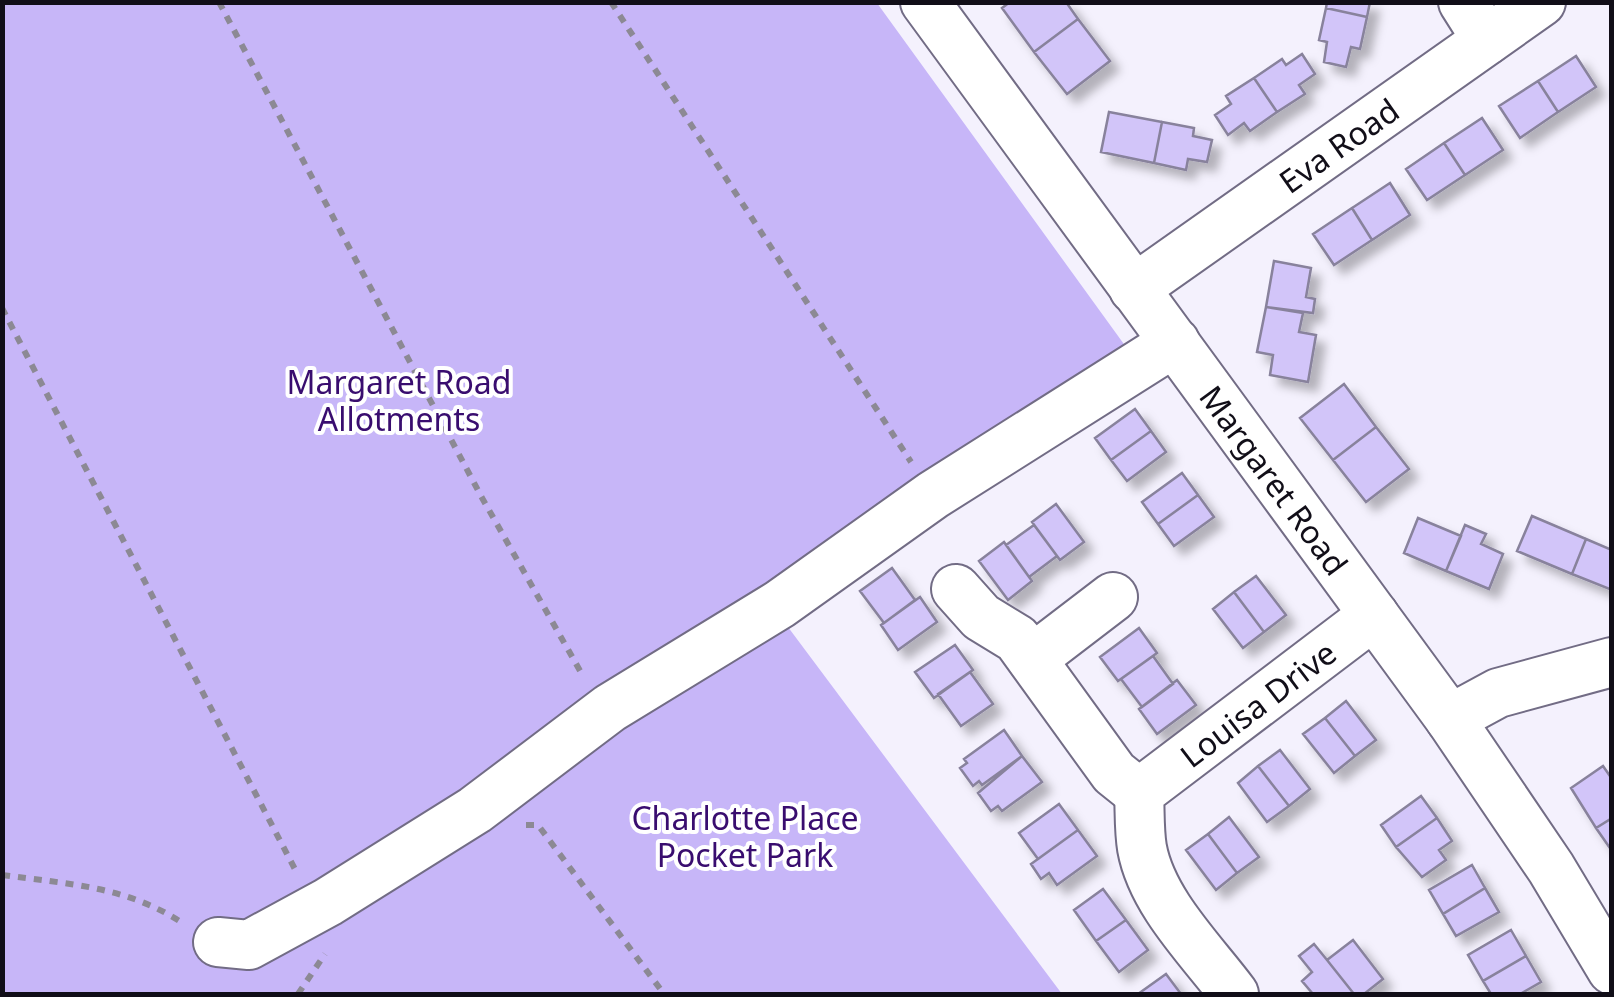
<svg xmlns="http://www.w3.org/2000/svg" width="1614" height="997" viewBox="0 0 1614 997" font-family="'Noto Sans',sans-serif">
  <defs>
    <filter id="shadow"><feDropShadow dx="9" dy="9" stdDeviation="5" flood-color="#0004"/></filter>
  </defs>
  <rect width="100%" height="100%" fill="#f4f1fd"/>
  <path fill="#c7b6f8" d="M2,3H877L1147,376L782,619L1062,994H3Z"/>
  <path fill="#d2c5f9" stroke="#88829c" stroke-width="2.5" filter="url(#shadow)" d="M1010,2H1066L1078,19L1034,52L1002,8Z
    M1327,2H1370L1367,17L1326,8Z
    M1326,8L1367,17L1360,49L1351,47L1346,67L1324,62L1327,42L1319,40Z
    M1078,19L1110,61L1067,94L1034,52Z
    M1302,54L1315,74L1299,85L1305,94L1277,112L1254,78L1282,59L1286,65Z
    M1576,56L1596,87L1558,112L1538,81Z
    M1254,78L1277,112L1250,131L1244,123L1228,135L1215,115L1231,104L1226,96Z
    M1538,81L1558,112L1520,138L1499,106Z
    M1109,112L1162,122L1154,163L1101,152Z
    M1482,118L1503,150L1465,175L1444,143Z
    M1162,122L1194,128L1193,136L1212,140L1207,162L1188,159L1186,170L1154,163Z
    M1444,143L1465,175L1427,200L1406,169Z
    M1390,183L1410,215L1372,240L1352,208Z
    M1352,208L1372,240L1334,265L1313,234Z
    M1274,261L1311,268L1306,297L1315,299L1313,313L1266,307Z
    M1266,307L1303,313L1299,332L1316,335L1308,382L1270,375L1273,355L1257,352Z
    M1344,384L1376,427L1333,460L1300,418Z
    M1135,409L1151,431L1111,460L1095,438Z
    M1376,427L1409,469L1366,502L1333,460Z
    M1151,431L1166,452L1127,481L1111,460Z
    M1182,473L1198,495L1158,524L1142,502Z
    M1198,495L1214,517L1174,546L1158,524Z
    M1056,504L1084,542L1060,560L1032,522Z
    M1532,516L1586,539L1572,574L1517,551Z
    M1418,518L1461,536L1446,571L1404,553Z
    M1034,525L1057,556L1029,577L1006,545Z
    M1465,525L1486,534L1481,544L1503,554L1489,589L1446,571Z
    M1586,539L1612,550V590L1572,574Z
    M1004,542L1032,581L1008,600L979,561Z
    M892,568L915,600L884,623L860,591Z
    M1256,576L1286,615L1264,632L1234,592Z
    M1234,592L1264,632L1243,648L1213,609Z
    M920,597L937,622L898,650L881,625Z
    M1139,628L1157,653L1118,681L1100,657Z
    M955,645L973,670L934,698L915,672Z
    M1153,656L1173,684L1142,707L1121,679Z
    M970,672L993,704L961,726L938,694Z
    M1177,680L1196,705L1157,734L1139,709Z
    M1346,701L1376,740L1355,756L1325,718Z
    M1325,718L1355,756L1334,773L1303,734Z
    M1004,730L1022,756L982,785L979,781L973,786L960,768L967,763L964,759Z
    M1280,750L1310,789L1289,806L1258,766Z
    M1022,756L1042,782L1002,811L998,806L991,811L978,793Z
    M1258,766L1289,806L1267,822L1238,783Z
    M1603,766L1612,779V818L1596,828L1571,788Z
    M1421,796L1437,818L1396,847L1381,825Z
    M1059,804L1078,830L1038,859L1019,833Z
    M1229,817L1259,857L1237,873L1208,834Z
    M1437,818L1452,841L1439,850L1446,860L1422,877L1396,847Z
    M1612,818V851L1596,828Z
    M1078,830L1097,856L1057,885L1049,873L1041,879L1031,864Z
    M1208,834L1237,873L1216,890L1186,850Z
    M1472,865L1485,888L1443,914L1429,890Z
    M1485,888L1499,912L1456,936L1443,914Z
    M1103,889L1126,920L1096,941L1074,910Z
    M1126,920L1148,950L1119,972L1096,941Z
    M1511,930L1526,956L1483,981L1468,955Z
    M1353,940L1383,979L1364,994H1354L1327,960Z
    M1314,944L1327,960L1354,994H1313L1302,981L1312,972L1299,956Z
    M1526,956L1541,982L1520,994H1491L1483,981Z
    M1166,974L1181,994H1138Z"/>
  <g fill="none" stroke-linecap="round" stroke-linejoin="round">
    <g stroke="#726c85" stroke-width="52">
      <g id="minor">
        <path id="s1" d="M925,2L1450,719L1551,868L1612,970"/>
        <path d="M1463,2L1487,40"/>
        <path id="s2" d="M1134,289L1541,2"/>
        <path d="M956,589L981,617L1017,639L1114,773L1139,793"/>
        <path d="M1032,659L1113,597"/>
        <path d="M1450,719L1498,693L1612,662"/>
        <path d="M218,942L249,945L328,902L475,810L610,708L780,604L933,495L1175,342"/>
        <path id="s3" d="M1234,994C1202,951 1152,903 1142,848C1139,830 1140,811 1139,793L1374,615"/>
      </g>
    </g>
    <path stroke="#8c8994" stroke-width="6" stroke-dasharray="8 8" stroke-linecap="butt" d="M219,2L481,496L583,676
      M611,2L911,462
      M2,308L298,875
      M526,825H538L664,994
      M2,875C68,884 125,886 181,922
      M298,994L325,954"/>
    <use href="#minor" stroke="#fff" stroke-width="48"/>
  </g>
  <g text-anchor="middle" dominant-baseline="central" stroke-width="8" stroke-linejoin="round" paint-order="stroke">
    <g font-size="32" fill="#110e18" stroke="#fff">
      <text stroke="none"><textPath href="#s2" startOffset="250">Eva Road</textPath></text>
      <text stroke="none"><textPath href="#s1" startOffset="592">Margaret Road</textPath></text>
      <text stroke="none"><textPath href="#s3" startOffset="378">Louisa Drive</textPath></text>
    </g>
    <g font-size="32" fill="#390d6f" stroke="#fff">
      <text x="399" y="381">Margaret Road<tspan x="399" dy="37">Allotments</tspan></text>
      <text x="745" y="817">Charlotte Place<tspan x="745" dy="37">Pocket Park</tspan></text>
    </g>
  </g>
  <rect width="1614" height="997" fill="none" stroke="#110e18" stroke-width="10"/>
</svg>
